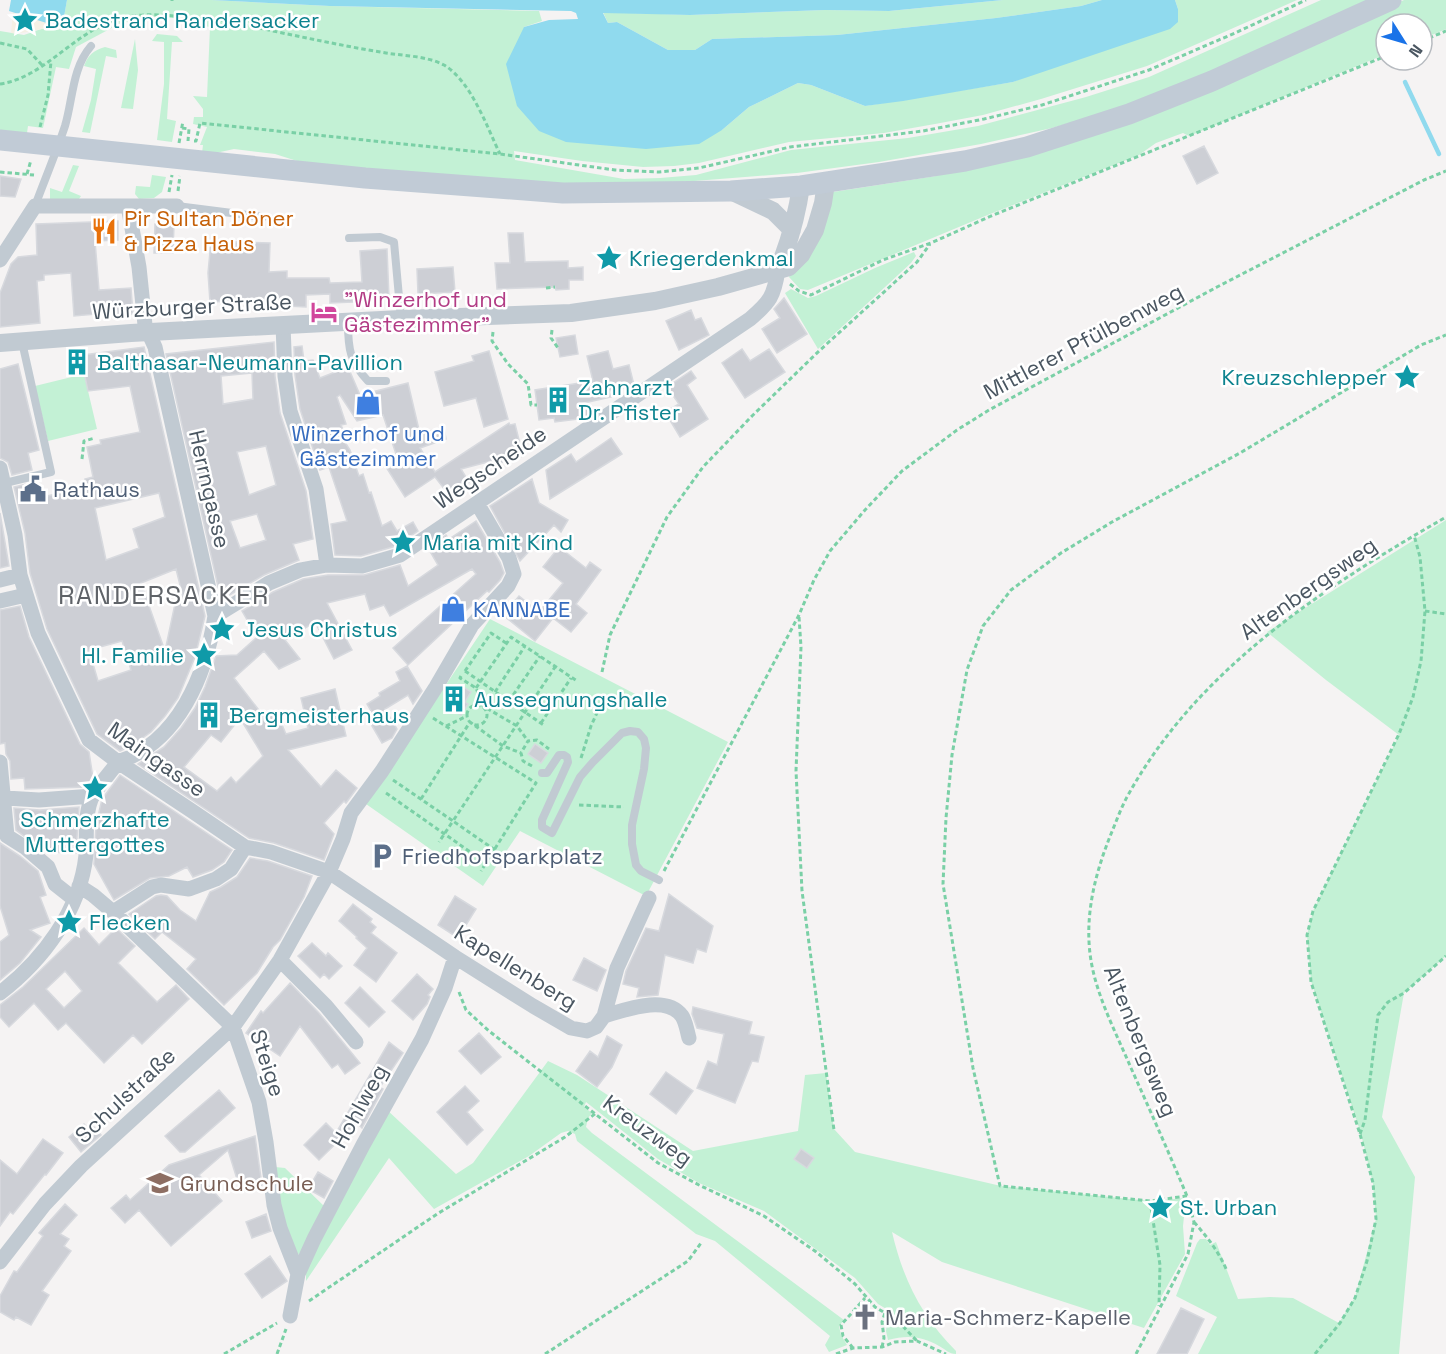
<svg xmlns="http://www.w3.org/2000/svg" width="1446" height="1354" viewBox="0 0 1446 1354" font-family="'Space Grotesk',sans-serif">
  <rect width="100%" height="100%" fill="#f5f3f3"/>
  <path fill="#c3f1d5" d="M67,0H211L330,6L539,11L542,21L524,27L722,130L749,107L798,83L811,85L865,106L1013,82L1178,9L1175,0H1297L1147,66L1041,99L983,115L935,124L884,133L789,142L699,163L674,166L643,167L582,161L514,151L515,160L624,179L660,178L696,175L791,150L908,138L978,126L1086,97L1149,77L1321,0H1370L1211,72L1118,109L1052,128L981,144L879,162L797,173L631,186L563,185L419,176L297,161L275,154L234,149L211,154L202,153L203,145H200L207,127L193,124L194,117H203V109L193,96L207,97L210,27L193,24L194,19L152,17L121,23L76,47L69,69L56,67L43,128L28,126L27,133L0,130V31L24,35L44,28L58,30L62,28Z
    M1003,0H1102L1081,6L996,18L837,35L712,39L695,50H668L617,22L608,23L603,12L690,15L825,10L889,11Z
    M1404,0H1446V29L1422,39V24H1386V54L1189,136L1183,133L1156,143L1139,155L990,214L808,290L800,289L789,277L833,192L936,176L1361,19Z
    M157,34L177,36L183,42H172L167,119L176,121L172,142L157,140L164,84V42L152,41Z
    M135,39L138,70L133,109L121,108Z
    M105,47L116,50L117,58L106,56L90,133L82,132L91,100L96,69L84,66C88,55 94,50 105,47Z
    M73,165L79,166L69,191L81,196L77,202L50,200V188L62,192Z
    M152,175L166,177L162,192L154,198L139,199L135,194L136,186L150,187Z
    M914,252L916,256L911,263L818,349L785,293L791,289L808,298L816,296L875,268Z
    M84,374L97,429L48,441L35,386Z
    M1446,520V956L1404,993L1382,1117L1415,1177L1399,1354H1198L1217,1317L1176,1296L1197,1243L1200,1239H1206L1210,1245L1216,1242L1238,1299L1270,1297L1293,1298L1339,1323L1355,1297L1376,1219L1373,1184L1361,1134L1311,981L1307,935L1313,911L1399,735L1326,680L1267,632Z
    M490,619L728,742L646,896L520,831L483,886L366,804Z
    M548,1061L577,1075L693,1151L798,1131L805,1075L826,1073L834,1129L855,1152L1001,1186L1150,1201L1186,1198L1183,1226L1185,1254L1144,1328L942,1262L892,1232C903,1279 921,1316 956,1351V1354C949,1354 945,1349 939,1346C922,1336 907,1335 888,1340L886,1331L888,1310L878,1304L855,1278L764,1211L699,1183L658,1159L586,1102L584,1107L592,1113L588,1118L586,1127L592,1133L844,1320L839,1326L841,1335L847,1345L829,1352L825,1345L830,1336L715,1241L696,1234L577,1141L575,1134L568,1131L561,1133L529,1156L434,1209L389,1158L306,1281V1269L386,1109L456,1174L473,1163Z
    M275,1167L285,1168L325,1207L305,1246L298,1255L280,1210Z"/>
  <path fill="#f5f0e5" d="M13,12L62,28C55,31 49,28 42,29C30,31 23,34 11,33Z"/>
  <path fill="#90daee" d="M11,0H67L62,28L9,11Z
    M211,0H1003L889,11L825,10L690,15L603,13L608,23L617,22L668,50H695L712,39L837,35L996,18L1081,6L1102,0H1175L1178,9V22L1170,29L1013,82L903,101L865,106L811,85L798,83L749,107L722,130L699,144L646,149L566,142L539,131L517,106L506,64L524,27L549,20L578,19L576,13L571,11L330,6Z"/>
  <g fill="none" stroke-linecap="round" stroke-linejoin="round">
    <path stroke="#90daee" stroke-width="4.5" d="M1405,82L1439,154"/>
  </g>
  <path fill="#cdcfd5" stroke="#d7d9de" stroke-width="1.5" fill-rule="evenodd" d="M1204,146L1218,173L1197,184L1183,156Z
    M0,176L21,179L15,197L0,196Z
    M118,221V240L95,241L99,290L131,288L133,314L108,316V313L74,316L71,273L44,275V280L37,281L40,323L0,327V293L11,264L18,257L37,255L36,224Z
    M155,224H174L173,253H154Z
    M508,233H523L525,262L568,261V268L583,267V280H569V289L556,290L555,287L497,289L495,263H510Z
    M211,241L270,243L269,272L287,271V278H329L330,283L362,282L360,251L387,249L389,298L353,299V302L330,303V294L306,295V307L288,306V299L210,302L208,273Z
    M453,267L455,292L418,294L417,269Z
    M784,298L807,334L777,353L762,329L780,318L774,309Z
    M691,310L695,320L701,318L709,335L679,350L666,321Z
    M575,335L578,354L560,357L556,338Z
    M274,342L275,376L280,413L306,491L313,539L293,544L299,560L264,575L221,600L166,354ZM252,373L253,399L223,404L221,376ZM266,446L276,485L249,495L237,452ZM257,514L266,540L240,548L230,521Z
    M302,346L304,361L313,360L320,378L348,367L360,395L408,383L420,434L444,427L446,439L420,448L435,472L509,423L510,425L515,424L523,456L500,463L499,459L461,469L469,482L449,495L435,477L405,497L386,467L398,460L383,415L357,421L340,395L337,397L346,424L341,425L346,437L343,439L350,450L359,476L363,474L369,493L371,492L382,526L391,521L397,531L413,522L418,531L396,546L361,556L335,555L331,524L347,521L329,467L320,470L300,409L295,375L294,347Z
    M144,347L205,616L195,657L178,698L165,716L151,732L134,744L120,751L97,734L47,629L30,573L25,533L14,487L35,482L38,498L87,487L85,479L93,477L87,447L101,444L100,440L140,432L130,386L88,391L83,367L71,369L68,357ZM159,493L165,517L133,529L139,548L106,560L95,508ZM176,569L183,597L176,599L165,651L141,583ZM122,641L131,670L98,681L89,650Z
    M742,349L750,361L769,349L785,372L745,398L722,363Z
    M489,351L508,419L484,427L476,398L444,406L435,372L474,361L472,356Z
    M608,351L613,369L629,365L634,385L609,391L611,397L584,403L591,415L586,418L555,422L554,418L539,420L535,390L593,381L587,356Z
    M18,364L39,450L28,453L32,470L12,475L8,462L0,458V369Z
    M691,371L696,378L687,385L708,419L680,437L665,412L679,404L667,387Z
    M611,438L622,454L550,499L546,470L571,454L576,462Z
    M532,479L539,503L568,520L561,532L554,525L520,561L490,506Z
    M0,513L9,566L0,568Z
    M476,521L500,562L504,573L500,580L489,592L487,591L408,665L393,648L476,574L472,569L390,616L384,605L370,610L365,594L327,603L352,650L334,659L315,622L285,640L300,659L279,669L264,651L234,678L265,718L276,711L286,734L308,728L301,698L335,689L346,736L288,750L321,787L336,770L357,788L346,803L344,801L324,823L334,834L324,860L274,843L249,838L138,764L164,747L181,728L195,708L205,687L216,656L237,655L257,637L242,611L273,592L303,579L328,575H364L400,565L408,586L438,565L428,548L446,535L449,539ZM240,718L263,756L236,783L231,777L217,791L184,767L211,735L221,742Z
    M559,547L586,568L590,562L601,570L576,604L587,613L571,632L553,618L535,641L503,615L519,596L539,612L563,583L543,567Z
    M20,606L29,637L80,744L89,752L93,778L87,787L25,789L24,778L11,779L10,761L6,754L5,743L0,744V610Z
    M407,666L422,691L413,704L408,695L385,709L397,729L392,738L382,743L368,719L374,716L367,704L380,696L379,693L400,681L396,672Z
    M459,684L471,692L465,702L468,704L461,715L445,705Z
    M535,744L548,753L541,763L528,754Z
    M120,775L232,850L224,862L212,870L193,877L187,867L169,876L150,878L114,900L94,864L96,825L102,799Z
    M79,807L76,853L45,852L16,830L14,808L40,810Z
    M0,843L20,856L38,871L46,895L40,897L50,923L30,930L41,937L20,963L0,980V942L9,935L0,906Z
    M250,858L268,861L312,876L304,897L280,940L273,947L257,973L224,1005L187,969L196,959L162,932L155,939L129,914L156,896L161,895L167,896L180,910L196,921L210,892L221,887L237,877Z
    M669,894L713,926L706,952L697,949L693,963L665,955L658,995L637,997L639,988L623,984L626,971L646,928L659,931Z
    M455,896L476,909L458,938L438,925Z
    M353,904L372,919L370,922L376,927L371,933L397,953L376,982L354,965L367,948L356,938L357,937L339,921Z
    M84,928L99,945L116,928L135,946L118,963L157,1002L176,985L189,999L142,1044L133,1035L104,1063L66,1023L58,1030L34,1003L9,1027L0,1017V1005L23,987ZM65,971L82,991L64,1008L46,989Z
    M312,943L326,956L328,953L342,966L329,979L324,974L320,978L298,956Z
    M584,958L606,970L597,991L573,980Z
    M417,974L433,989L428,995L430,997L427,1004L413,1020L392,1001Z
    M290,983L319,1013L360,1063L345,1074L338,1064L332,1068L300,1026L280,1056L246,1033L261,1011L263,1013Z
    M360,987L385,1012L369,1027L345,1003Z
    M693,1007L752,1022L749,1034L764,1037L758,1062L752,1061L735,1103L697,1088L708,1061L717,1065L724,1034L697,1028L692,1014Z
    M479,1033L501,1057L481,1074L459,1051Z
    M607,1036L622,1045L612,1067L597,1087L576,1071L590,1051L598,1057Z
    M389,1042L403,1053L380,1087L383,1089L362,1128L357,1123L319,1160L304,1145L326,1123L336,1133Z
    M666,1072L693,1091L676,1114L650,1094Z
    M465,1086L479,1101L467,1112L483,1130L467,1145L437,1112Z
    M219,1090L235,1108L185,1152H180L165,1136Z
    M84,1124L89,1130L93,1126L101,1135L81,1152L69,1137Z
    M255,1136L262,1185L241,1192L228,1150L199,1175L222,1201L171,1246L139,1210L125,1223L111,1208L126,1195L130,1200L169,1165Z
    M43,1139L63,1153L46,1175L45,1174L13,1214L10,1212L0,1226V1160L17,1174Z
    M801,1149L814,1158L807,1168L794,1159Z
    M318,1172L333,1181L324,1198L308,1189Z
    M65,1204L77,1215L60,1234L69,1239L64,1246L71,1251L42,1291L49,1295L31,1325L16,1317L14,1320L0,1312V1296L14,1271L17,1272L43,1236L39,1233Z
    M266,1214L271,1231L252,1238L246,1222Z
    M270,1256L287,1281L262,1298L245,1274Z
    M1181,1308L1204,1319L1187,1354H1157Z"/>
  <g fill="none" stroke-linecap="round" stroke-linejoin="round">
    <path stroke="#7ad0a6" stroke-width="3" stroke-dasharray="4.5 3" stroke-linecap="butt" d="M172,1V0
      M193,29L194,19
      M1422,41L1446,31
      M0,43L27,49L43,66
      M0,84C41,78 69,39 107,23C147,7 179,19 220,20C275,31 331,44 386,53C405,56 427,56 444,65C471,81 487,127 500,154
      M40,127L48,95L51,61
      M182,128L189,129L188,141
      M194,141H196L200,123L500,154L615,170L659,172L699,168L790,147L923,131L984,119L1042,105L1149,70L1235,33L1306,0
      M179,143L183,121
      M0,172L34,175
      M27,174L31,160
      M178,191L180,176
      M169,192L172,175
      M790,284L799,291L811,295L883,260L931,243L991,216L1386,56
      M546,288L555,287
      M552,330L551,338L558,348
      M493,332L492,341L508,364L528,384L531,405H537
      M82,459L84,441L95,438
      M1425,611L1446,614
      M799,617L801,647L796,771L802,891L834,1130
      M465,671L491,633L506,643
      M465,671L545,726
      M602,672L610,635L667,517L703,467L752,416L819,351L917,262L930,244
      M461,676L460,678L476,688L483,706L517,726L528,741
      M476,688L511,637L577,681
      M495,692L525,646
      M509,701L540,656
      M467 715a10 10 0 1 1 20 0a10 10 0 1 1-20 0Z
      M433,718L536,783L481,871
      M541,723L571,678
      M446,726L467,716
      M581,758L591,726L604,697
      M532,766L523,761L521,753L528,741L537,740L549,749
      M393,780L453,821L439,842
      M386,793L486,863
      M421,799L470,722L503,746L521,753
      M579,805L624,807
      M495,850L453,821L555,667
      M664,871L799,615L814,580L830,551L865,510L902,471L957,430L989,410L1217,287L1424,180L1446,171
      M459,992L466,1010L489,1031L658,1163L699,1185L764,1216L815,1251L855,1284L875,1307L885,1313L891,1314L917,1341
      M1360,1134L1365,1120L1378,1015L1388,1002L1404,993L1446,956
      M1187,1196L1150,1201L1000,1186L973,1068L943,884L946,818L952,755L967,670L983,626L1011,590L1061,553L1112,522L1240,453L1421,345L1446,335
      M1150,1201L1160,1265L1159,1306
      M1194,1222C1208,1238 1219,1252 1227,1271
      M309,1301L437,1214L565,1137L596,1113
      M882,1347L884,1338L882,1322L885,1313
      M853,1348L843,1336L841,1325L865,1298
      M224,1354L277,1323
      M277,1354L286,1329
      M545,1354L688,1261L701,1243
      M836,1354L853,1348L882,1347L895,1342L917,1341L946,1354
      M1136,1354L1188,1254L1194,1222L1187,1196C1169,1153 1150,1110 1131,1068C1117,1035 1099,1001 1092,966C1083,921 1094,876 1111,834C1116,822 1121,808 1127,797C1197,669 1323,588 1446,517
      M1315,1354L1340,1323L1355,1298L1367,1261L1376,1219L1373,1183L1360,1134L1311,982L1307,935L1313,911L1399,734L1413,697L1421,661L1425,611L1420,557L1414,535"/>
    <path stroke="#c1cad2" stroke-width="8" d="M35,206C45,179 56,153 65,126C73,99 72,68 91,46
      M177,206L263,217
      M349,238L380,237L394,242L401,319
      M348,323C348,349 350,362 368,381H386
      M5,483L51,472L22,342
      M542,773H547L559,755H564L567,757L568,762L542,820V827L552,833L580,777L593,762L622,733L630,731L638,732L644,739L646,748L644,769L632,825V844L636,865L641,871L659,880"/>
    <path stroke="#c1cad2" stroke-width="15" d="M0,260L35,206H177
      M283,325L285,376L290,411L316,489L327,565
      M0,468L15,535L20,575L38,633L89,740L118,762L192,811L245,847L271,852L329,872L455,957L533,1006L571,1028L587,1031L596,1027L604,1016L617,968L649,898
      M0,580L20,575
      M0,601L26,595
      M215,616L269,583L300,570L327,565L362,566L400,555L750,319C770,302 774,296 778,270
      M0,762L7,836
      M118,762C179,742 206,674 215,616L155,347L145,325L139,267L128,206
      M0,795L5,798L39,800L93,796
      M7,836L26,848L48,867L55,884L74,899
      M79,886L93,895L113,912L233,1027L259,1102L266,1142L274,1205L280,1228L298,1274L290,1316
      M113,912L152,887L161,885L189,889L216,879L231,869L245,847
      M280,960L326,1006L356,1042
      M0,993C43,960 80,911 86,855C87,836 84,813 93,795C98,786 111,772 118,762
      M604,1016C625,1010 666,994 682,1016C686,1022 687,1031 689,1038
      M0,1262L45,1204L81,1166L233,1027L280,960L329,872L343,839L351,813L382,771L436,687L472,625L508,586L514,574L509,558L477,503
      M298,1274L314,1239L363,1145L422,1039L445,988L455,957"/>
    <path stroke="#c1cad2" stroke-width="18" d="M731,191L773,211L792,230
      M778,270C789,243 797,215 801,186
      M0,343L131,333L401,319L571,313L655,301L718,287L789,267L801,255L815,230L823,203L826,183"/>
    <path stroke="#c1cbd6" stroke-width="21" d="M0,140L365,178L563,193L731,191L801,186L965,161L1027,147L1129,114L1212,81L1391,0"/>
  </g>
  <defs>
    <g id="sight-bare" transform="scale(2.07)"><path d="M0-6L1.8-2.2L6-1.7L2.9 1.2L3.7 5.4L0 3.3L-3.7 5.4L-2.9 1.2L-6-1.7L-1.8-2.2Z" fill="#0f9aa8" stroke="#fff" stroke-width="2.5" paint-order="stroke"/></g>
    <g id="restaurant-bare" transform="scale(2.07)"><path d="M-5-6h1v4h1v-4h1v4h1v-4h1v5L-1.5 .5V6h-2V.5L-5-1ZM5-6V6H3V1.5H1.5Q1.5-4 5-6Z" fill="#e8710a" stroke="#fff" stroke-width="2.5" paint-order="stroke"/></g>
    <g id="hotel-bare" transform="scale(2.07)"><path d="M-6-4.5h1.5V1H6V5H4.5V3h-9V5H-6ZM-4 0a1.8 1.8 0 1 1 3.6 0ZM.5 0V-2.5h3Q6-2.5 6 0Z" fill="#d1479c" stroke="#fff" stroke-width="2.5" paint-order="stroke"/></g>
    <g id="building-bare" transform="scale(2.07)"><path d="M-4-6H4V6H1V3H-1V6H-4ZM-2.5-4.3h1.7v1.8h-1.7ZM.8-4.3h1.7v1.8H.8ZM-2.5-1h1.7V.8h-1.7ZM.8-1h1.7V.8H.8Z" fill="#0f9aa8" stroke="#fff" stroke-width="2.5" paint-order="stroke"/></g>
    <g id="shop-bare" transform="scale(2.07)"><path d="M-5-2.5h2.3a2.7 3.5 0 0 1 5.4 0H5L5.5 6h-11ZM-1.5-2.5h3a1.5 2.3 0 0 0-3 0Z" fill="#3f7fe0" stroke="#fff" stroke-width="2.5" paint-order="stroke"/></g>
    <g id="civic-bare" transform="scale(2.07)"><path d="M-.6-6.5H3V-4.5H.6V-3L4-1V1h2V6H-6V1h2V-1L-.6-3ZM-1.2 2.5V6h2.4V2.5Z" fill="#5c6f8a" stroke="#fff" stroke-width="2.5" paint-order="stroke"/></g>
    <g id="parking-bare" transform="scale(2.07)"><path d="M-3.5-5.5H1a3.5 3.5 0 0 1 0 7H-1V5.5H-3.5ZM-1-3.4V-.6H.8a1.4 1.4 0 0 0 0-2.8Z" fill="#5c6f8a" stroke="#fff" stroke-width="2.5" paint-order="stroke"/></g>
    <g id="school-bare" transform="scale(2.07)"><path d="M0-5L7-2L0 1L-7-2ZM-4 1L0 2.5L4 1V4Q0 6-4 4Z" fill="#8d6e63" stroke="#fff" stroke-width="2.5" paint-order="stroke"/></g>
    <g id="church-bare" transform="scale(2.07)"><path d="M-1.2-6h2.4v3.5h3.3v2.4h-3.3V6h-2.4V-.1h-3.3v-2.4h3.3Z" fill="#6b7280" stroke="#fff" stroke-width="2.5" paint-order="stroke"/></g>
  </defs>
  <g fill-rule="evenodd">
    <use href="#sight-bare" x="25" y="20"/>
    <use href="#restaurant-bare" x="104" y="231"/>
    <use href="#sight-bare" x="609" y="258"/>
    <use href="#hotel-bare" x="324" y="312"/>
    <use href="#building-bare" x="77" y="362"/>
    <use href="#sight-bare" x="1407" y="377"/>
    <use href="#building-bare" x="558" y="400"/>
    <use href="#shop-bare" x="368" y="402"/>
    <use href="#civic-bare" x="33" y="489"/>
    <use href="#sight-bare" x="403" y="542"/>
    <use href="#shop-bare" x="453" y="609"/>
    <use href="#sight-bare" x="222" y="629"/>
    <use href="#sight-bare" x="204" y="655"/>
    <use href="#building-bare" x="454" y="699"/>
    <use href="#building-bare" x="209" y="715"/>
    <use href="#sight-bare" x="95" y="788"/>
    <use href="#parking-bare" x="382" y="856"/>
    <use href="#sight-bare" x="69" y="922"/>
    <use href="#school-bare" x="160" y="1183"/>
    <use href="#sight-bare" x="1160" y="1207"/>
    <use href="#church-bare" x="865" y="1317"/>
  </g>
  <g text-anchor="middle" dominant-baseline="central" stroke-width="5" stroke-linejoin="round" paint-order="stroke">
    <g font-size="22" fill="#0d838f" stroke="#fff" text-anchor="start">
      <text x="45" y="20">Badestrand Randersacker</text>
      <text x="629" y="258">Kriegerdenkmal</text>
      <text x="97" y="362">Balthasar-Neumann-Pavillion</text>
      <text x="1387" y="377" text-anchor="end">Kreuzschlepper</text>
      <text x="578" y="387">Zahnarzt<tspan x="578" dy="25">Dr. Pfister</tspan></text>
      <text x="423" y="542">Maria mit Kind</text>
      <text x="242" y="629">Jesus Christus</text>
      <text x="184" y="655" text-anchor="end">Hl. Familie</text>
      <text x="474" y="699">Aussegnungshalle</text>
      <text x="229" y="715">Bergmeisterhaus</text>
      <text x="95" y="819" text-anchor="middle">Schmerzhafte<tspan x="95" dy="25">Muttergottes</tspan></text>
      <text x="89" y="922">Flecken</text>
      <text x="1180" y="1207">St. Urban</text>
    </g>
    <g font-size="22" fill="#c56008" stroke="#fff" text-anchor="start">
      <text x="124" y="218">Pir Sultan Döner<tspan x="124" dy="25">&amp; Pizza Haus</tspan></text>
    </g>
    <g font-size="22" fill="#b23c85" stroke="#fff" text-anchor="start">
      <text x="344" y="299">"Winzerhof und<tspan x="344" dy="25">Gästezimmer"</tspan></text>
    </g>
    <g font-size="22" fill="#4a5661" stroke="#fff">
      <text transform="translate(192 306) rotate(-3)">Würzburger Straße</text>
      <text transform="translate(1083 341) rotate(-28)">Mittlerer Pfülbenweg</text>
      <text transform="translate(490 467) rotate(-34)">Wegscheide</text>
      <text transform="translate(210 489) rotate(77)">Herrngasse</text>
      <text transform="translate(1308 588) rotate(-35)">Altenbergsweg</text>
      <text transform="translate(157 759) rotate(35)">Maingasse</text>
      <text transform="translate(516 967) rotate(32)">Kapellenberg</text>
      <text transform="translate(1141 1041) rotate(68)">Altenbergsweg</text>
      <text transform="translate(268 1063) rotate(72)">Steige</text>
      <text transform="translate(125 1095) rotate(-43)">Schulstraße</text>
      <text transform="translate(359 1106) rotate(-61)">Hohlweg</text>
      <text transform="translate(648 1130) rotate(36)">Kreuzweg</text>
    </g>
    <g font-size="22" fill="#366cbe" stroke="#fff">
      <text x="368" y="433">Winzerhof und<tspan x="368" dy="25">Gästezimmer</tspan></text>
      <text x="473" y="609" text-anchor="start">KANNABE</text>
    </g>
    <g font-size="22" fill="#4e5e75" stroke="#fff" text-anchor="start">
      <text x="53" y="489">Rathaus</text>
      <text x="402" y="856">Friedhofsparkplatz</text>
    </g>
    <g font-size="22" fill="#785e54" stroke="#fff" text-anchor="start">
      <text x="180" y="1183">Grundschule</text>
    </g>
    <g font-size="22" fill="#5b616d" stroke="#fff" text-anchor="start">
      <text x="885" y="1317">Maria-Schmerz-Kapelle</text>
    </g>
    <g font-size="26" letter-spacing="1.5" fill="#5f6368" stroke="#fff">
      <text x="164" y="595">RANDERSACKER</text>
    </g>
  </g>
  <g transform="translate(1404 42) rotate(127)"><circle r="28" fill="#ffffff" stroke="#b7bbc0" stroke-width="1.5"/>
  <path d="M0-4.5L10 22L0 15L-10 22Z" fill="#1a73e8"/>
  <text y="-9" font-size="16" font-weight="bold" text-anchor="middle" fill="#4a5661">N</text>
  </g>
</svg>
